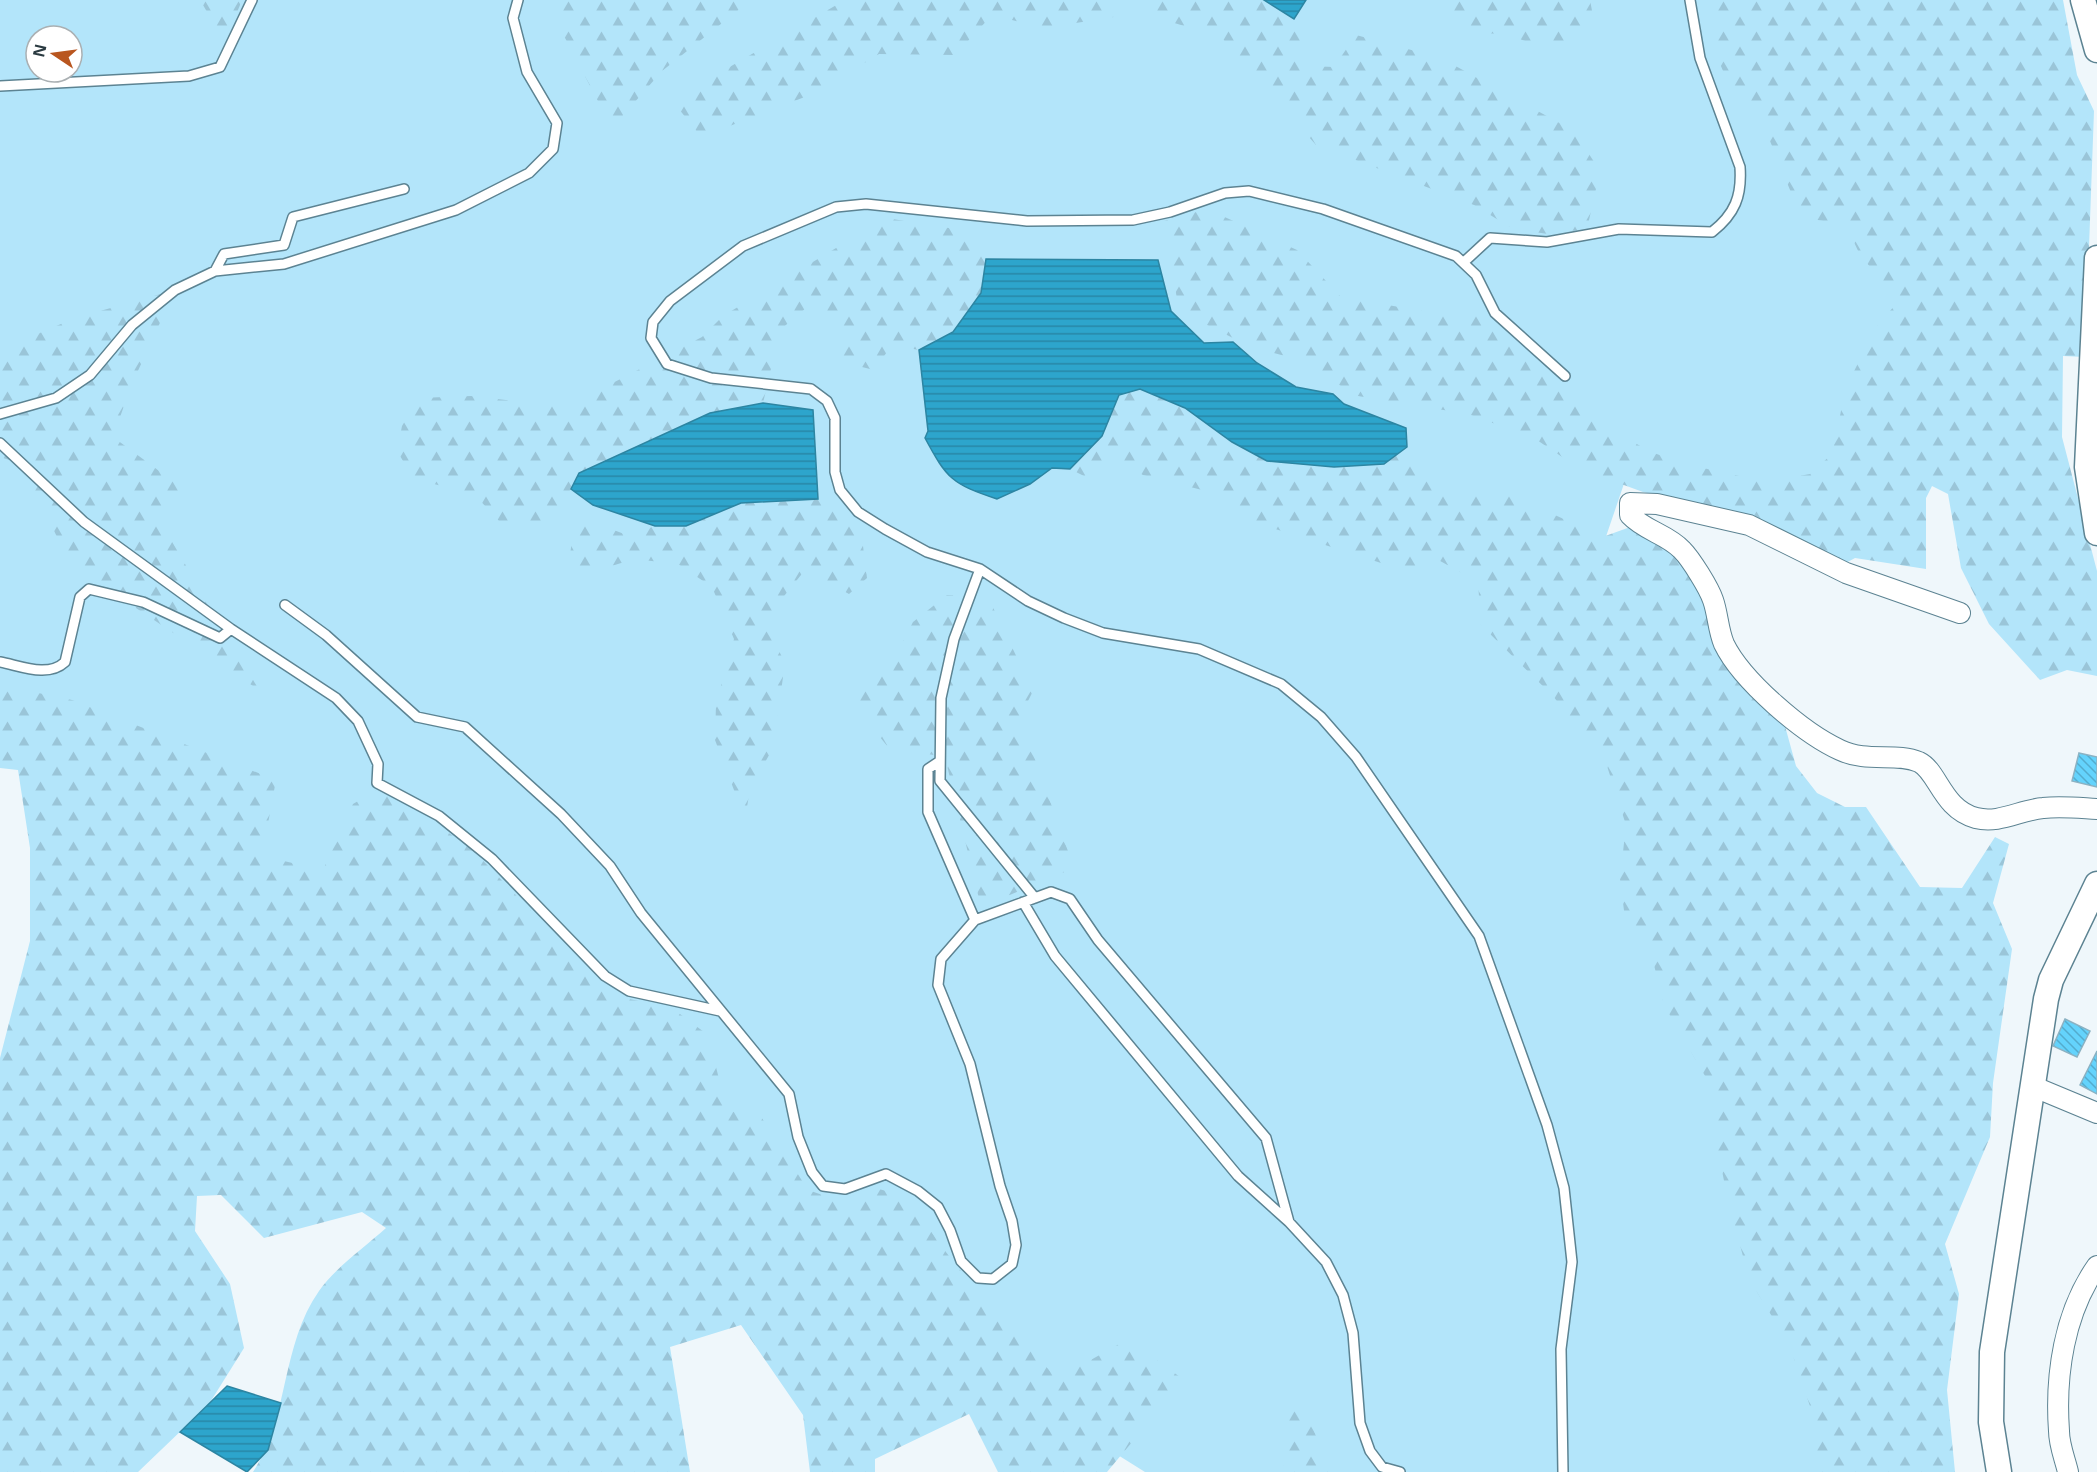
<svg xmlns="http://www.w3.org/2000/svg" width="2097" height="1472" viewBox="0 0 2097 1472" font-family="'Open Sans',sans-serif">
  <defs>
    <pattern id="forest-firs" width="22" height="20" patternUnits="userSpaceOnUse" patternTransform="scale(1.5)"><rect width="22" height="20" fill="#b3e5fa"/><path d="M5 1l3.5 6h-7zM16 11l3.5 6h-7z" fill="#9ac5d8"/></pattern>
    <pattern id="water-rules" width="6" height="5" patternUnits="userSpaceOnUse" patternTransform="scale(1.5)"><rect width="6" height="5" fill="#2da5cc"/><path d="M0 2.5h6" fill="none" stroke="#2787a7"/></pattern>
    <pattern id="building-back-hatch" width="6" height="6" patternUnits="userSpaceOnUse" patternTransform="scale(1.5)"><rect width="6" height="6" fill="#64d3fc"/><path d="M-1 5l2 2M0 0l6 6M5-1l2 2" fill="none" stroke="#53acce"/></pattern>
  </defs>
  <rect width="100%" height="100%" fill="#eff7fb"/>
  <path fill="#b3e5fa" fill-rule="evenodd" d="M0,0H1724L1921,300L1843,473L1793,497L1629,469L1567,651L1641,756L1849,1472H1145L491,1063L0,732ZM36,36H72V72H36Z"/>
  <path fill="url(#forest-firs)" d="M200,0H242L225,42Z
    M556,0H751L662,71L612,128L551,11Z
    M845,0H1101L1120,16L1044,28L992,15L955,55L879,54L815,93L701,137L675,104L702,83Z
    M1154,0H1264L1294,19L1308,66L1334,67L1356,35L1441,58L1574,131L1600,171L1587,229L1548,234L1513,229L1474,205L1316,145L1221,37L1151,16Z
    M1435,0H1590L1593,16L1584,40L1537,45L1505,34L1478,33L1445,10Z
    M1715,0H2063L2077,75L2094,111L2085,357L2063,356L2062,437L2097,571V676L2067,670L2040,680L1989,624L1961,568L1948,494L1932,486L1926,498V569L1855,558L1844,564L1754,518L1643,492L1580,469L1534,438L1468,414L1352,395L1312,363L1251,347L1179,311L1164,221L1207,209L1297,250L1341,297L1440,314L1485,313L1553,374L1587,416L1651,452L1685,464L1766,482L1810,474L1832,454L1846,387L1878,324L1899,301L1860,255L1846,225L1801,217L1759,114L1732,92L1712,45L1718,8Z
    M886,218L949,228L986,259L981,293L953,332L919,350L892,345L874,370L838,361L844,337L837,315L806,308L780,330L763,403L710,413L579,473L571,489L544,525L499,521L474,494L414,479L397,451L402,426L419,398L471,396L566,407L702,337L723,316Z
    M175,290L131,386L113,437L185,490L161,523L259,690L70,564L22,464L0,457V350L75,318Z
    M1140,389L1185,408L1232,442L1384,464L1407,447L1448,496L1510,495L1566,520L1597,539L1633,526L1681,551L1723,645L1782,715L1796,766L1817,793L1845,807H1866L1920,887L1962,888L1995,837L2009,844L1993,903L2012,949L1993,1083L1990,1137L1945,1244L1959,1294L1947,1390L1955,1472H1817L1816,1424L1789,1344L1749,1279L1727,1196L1715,1135L1712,1088L1664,1005L1650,949L1627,934L1620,879L1626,825L1607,766L1553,696L1481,625L1478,582L1433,557L1409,572L1238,517L1210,492L1143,475L1116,460L1092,480L1070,469L1102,436L1119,395Z
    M818,499L847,510L862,538L867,578L849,594L805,570L764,621L785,663L773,748L750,789L745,819L715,740L716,704L734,639L712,587L678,564L634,559L589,573L568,567L576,516L627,535L655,526H686L741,503Z
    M947,595L988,597L1033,691L1020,717L1074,868L981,907L945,757L888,747L850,700L891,665L913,622Z
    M0,685L72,700L276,780L262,856L323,870L353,804L380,788L470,847L573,955L620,997L672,1008L708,1035L727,1111L760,1115L808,1190L840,1201L875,1188L905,1196L954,1263L1057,1379L1128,1339L1184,1380L1107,1472H998L969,1414L875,1459V1472H810L803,1415L741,1325L670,1347L690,1472H253C289,1418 281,1345 319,1291C334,1269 366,1246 386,1228L362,1212L264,1238L221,1195L197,1196L195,1231L230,1284L244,1348L209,1404L138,1472H0V1058L30,941V848L18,770L0,768Z
    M1304,1403L1329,1472H1283L1286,1410Z"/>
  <path fill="url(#water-rules)" stroke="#2c85a2" stroke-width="1.5" d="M1264,0H1306L1294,19Z
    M986,259L1158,260L1171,311L1204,343L1233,342L1257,363L1296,387L1333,394L1344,404L1406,428L1407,447L1384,464L1334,467L1267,461L1232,442L1185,408L1140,389L1119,395L1102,436L1070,469L1052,468L1030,484L997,499C952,484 947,479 925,438L928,431L919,350L953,332L981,293Z
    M763,403L813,410L818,499L741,503L686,526H655L593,505L571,489L579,473L710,413Z
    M227,1386L281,1403L268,1450L247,1472L180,1432Z"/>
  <path fill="url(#building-back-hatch)" stroke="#8bb2c3" stroke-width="1.5" d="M2079,753L2097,757V787L2072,781Z
    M2065,1019L2090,1031L2077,1057L2053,1046Z
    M2097,1051V1094L2080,1085Z"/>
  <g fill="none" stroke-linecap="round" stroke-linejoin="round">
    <g stroke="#5c8392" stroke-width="12">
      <path id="service" d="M0,86L189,76L220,67L252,0
        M1464,262L1490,238L1547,242L1619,229L1712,232C1735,214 1742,196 1740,167L1700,58L1690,0
        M215,271L224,254L284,245L293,217L404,189
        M0,414L56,398L90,375L132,325L175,290L215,271L284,264L456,210L529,173L553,149L557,123L527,72L513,18L518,0
        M0,443L84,522L231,629L336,698L358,721L378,764L377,783L439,816L492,859L605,976L629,991L720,1011
        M980,569L954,639L941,698L940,781L1035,898
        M285,605L326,635L417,717L465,727L561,814L610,866L641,913L789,1094L798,1137L812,1172L823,1186L845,1189L886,1174L918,1191L938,1207L950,1230L961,1261L978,1278L993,1279L1012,1264L1016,1245L1012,1221L1000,1186L970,1064L938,985L941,959L975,920L1051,892L1070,899L1098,940L1266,1138L1289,1222
        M0,662C21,666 48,678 65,662L80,597L89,589L143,602L220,638L231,629
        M940,761L928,769V812L975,920
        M1023,902L1055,956L1238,1176L1289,1222L1326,1262L1343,1295L1353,1333L1360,1423L1370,1451L1382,1467L1400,1472
        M1563,1472L1561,1349L1572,1262L1564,1188L1547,1125L1479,936L1356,757L1321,717L1281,684L1199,649L1103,633L1064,618L1028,601L980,569L927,552L885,529L858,512L840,490L835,472V418L827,401L811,389L711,378L667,364L651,338L653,322L670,301L743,246L836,207L866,204L1027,221L1133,220L1170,212L1225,193L1249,191L1323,209L1456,256L1476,275L1495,313L1565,376"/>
    </g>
    <g stroke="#5c8392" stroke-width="22">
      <path id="minor" d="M1960,613L1846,573L1749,525L1657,504L1630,503V515C1645,531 1667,534 1682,550C1691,559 1709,588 1713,600C1718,614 1718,630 1724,644C1742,681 1803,733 1840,750C1867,763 1896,752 1919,762C1938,771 1942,809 1976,818C1999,824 2020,810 2043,808C2061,806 2079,808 2097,809
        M2032,1086L2097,1113
        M2068,1472C2065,1459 2059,1445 2059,1431C2055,1375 2064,1313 2097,1266"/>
    </g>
    <g stroke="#5c8392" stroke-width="27">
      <path id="tertiary" d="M2083,0L2097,50
        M2097,258L2087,467L2097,533
        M1999,1472L1991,1422L1992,1352L2046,999L2051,980L2097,884"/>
    </g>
    <use href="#service" stroke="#fff" stroke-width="9"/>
    <use href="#minor" stroke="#fff" stroke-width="20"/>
    <use href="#tertiary" stroke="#fff" stroke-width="24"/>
  </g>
  <g transform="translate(54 54) rotate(283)"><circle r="28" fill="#ffffff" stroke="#aab0b3" stroke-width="1.5"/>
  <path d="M0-4.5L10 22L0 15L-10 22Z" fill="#b9561f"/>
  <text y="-9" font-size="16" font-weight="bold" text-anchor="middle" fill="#2a3a41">N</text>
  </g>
</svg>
